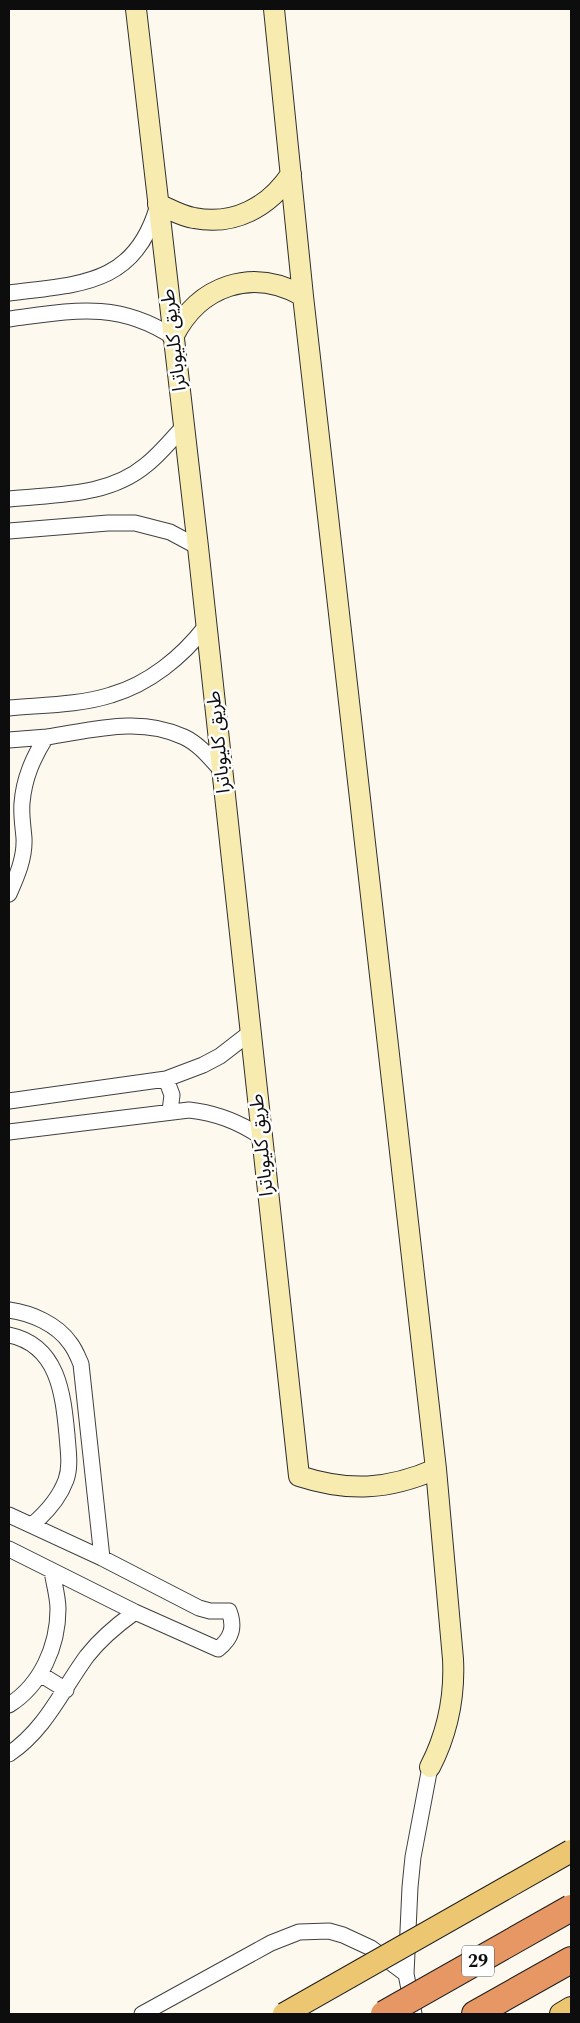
<svg xmlns="http://www.w3.org/2000/svg" width="580" height="2023" viewBox="0 0 580 2023" font-family="Spectral,'Noto Sans Arabic',serif">
  <rect width="100%" height="100%" fill="#fdf9ee"/>
  <g fill="none" stroke-linecap="round" stroke-linejoin="round">
    <g stroke="#404040" stroke-width="17">
      <path id="street" d="M9,293C78,284 134,286 157,208
        M9,319C71,311 117,300 173,337
        M9,499C55,494 108,497 146,465C160,454 172,439 184,426
        M9,531L108,523H135L170,532L198,547
        M9,708C41,705 80,705 111,695C149,684 182,657 206,626
        M9,740C22,739 35,738 47,737C93,730 140,716 184,737C199,744 210,758 221,770
        M9,894C17,876 25,858 24,838C23,826 21,815 22,803C24,778 33,758 46,737
        M166,1079L172,1095L170,1111
        M9,1101L166,1079L203,1065L220,1056L251,1032
        M9,1132L189,1110C216,1113 237,1121 260,1136
        M9,1310C31,1313 57,1324 70,1343C75,1349 78,1357 81,1364L102,1558
        M9,1335C58,1345 63,1393 67,1435C68,1450 71,1466 66,1480C59,1499 46,1513 32,1525
        M9,1515L102,1558L199,1608L210,1611H229C235,1627 232,1638 218,1649L135,1612L9,1549
        M40,1674L66,1690
        M9,1705C41,1685 58,1646 58,1609C58,1597 54,1584 52,1571
        M9,1754C46,1729 62,1690 87,1656C101,1638 117,1625 135,1612
        M142,2014L271,1943L299,1932L329,1931L343,1935L371,1948L406,1974
        M414,2014L406,1974L410,1887L413,1857L430,1767"/>
    </g>
    <g stroke="#2f2f2f" stroke-width="22">
      <path id="secondary" d="M136,9C156,188 178,367 198,547C231,856 264,1166 299,1476C348,1492 388,1490 436,1469
        M274,9L303,296L436,1469L453,1659C455,1698 448,1732 430,1767
        M158,204C170,209 181,216 194,218C234,226 269,207 291,174
        M173,337C199,285 252,267 303,296"/>
    </g>
    <g stroke="#1e1e1e" stroke-width="24">
      <path id="primary" d="M561,2014L571,2008"/>
    </g>
    <g stroke="#1e1e1e" stroke-width="28">
      <path id="highway" d="M475,2014L571,1960"/>
    </g>
    <use href="#street" stroke="#fff" stroke-width="15"/>
    <use href="#secondary" stroke="#f7ebaf" stroke-width="20"/>
    <use href="#primary" stroke="#ecc670" stroke-width="22"/>
    <use href="#highway" stroke="#e79763" stroke-width="26"/>
    <g stroke="#1e1e1e" stroke-width="24" stroke-linecap="butt">
      <path id="primary-bridge" d="M284,2014L571,1851"/>
    </g>
    <g stroke="#1e1e1e" stroke-width="28" stroke-linecap="butt">
      <path id="highway-bridge" d="M384,2014L571,1908"/>
    </g>
    <use href="#primary-bridge" stroke="#ecc670" stroke-width="22"/>
    <use href="#highway-bridge" stroke="#e79763" stroke-width="26"/>
  </g>
  <g text-anchor="middle" dominant-baseline="central" stroke-width="5" stroke-linejoin="round" paint-order="stroke">
    <rect fill="#fff" stroke="#565656" stroke-width="1" x="462" y="1945.5" width="32" height="31" rx="4"/>
    <g font-size="18" font-weight="bold" fill="#0d0d0d">
      <text x="478" y="1961">29</text>
    </g>
    <g font-size="19" fill="#0d0d0d" stroke="#fff">
      <text transform="translate(174 340) rotate(-97)">طريق كليوباترا</text>
      <text transform="translate(219 742) rotate(-96)">طريق كليوباترا</text>
      <text transform="translate(262 1145) rotate(-96)">طريق كليوباترا</text>
    </g>
  </g>
  <rect width="580" height="2023" fill="none" stroke="#0d0d0d" stroke-width="20"/>
</svg>
